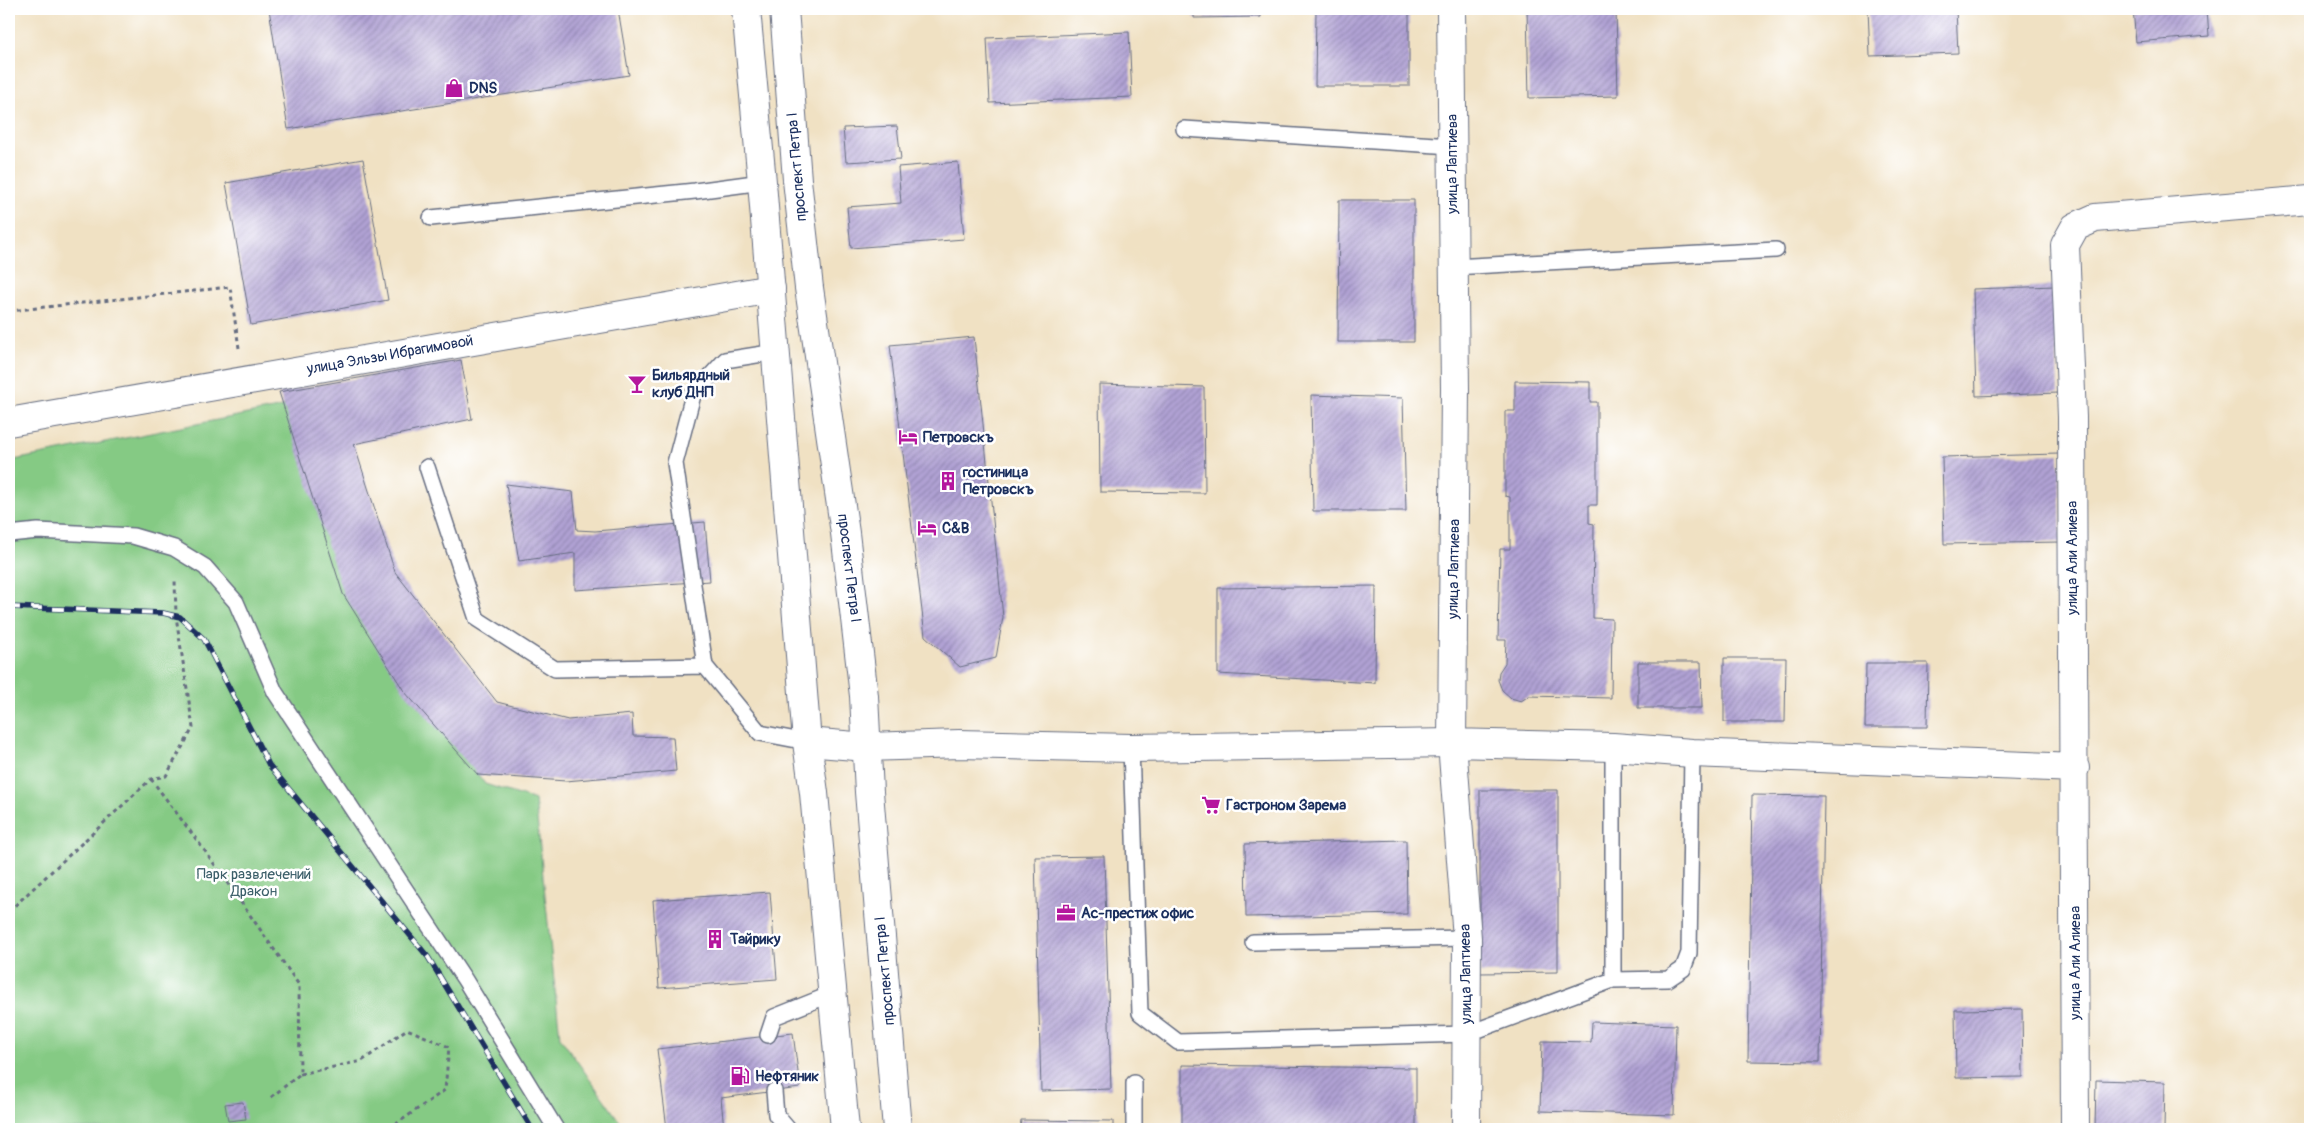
<svg xmlns="http://www.w3.org/2000/svg" width="2319" height="1138" viewBox="0 0 2319 1138" font-family="Pangolin,sans-serif">
  <defs>
    <pattern id="building-hatch" width="6" height="6" patternUnits="userSpaceOnUse" patternTransform="scale(1.25)"><rect width="6" height="6" fill="#b1a2d4"/><path d="M-1 1l2-2M0 6l6-6M5 7l2-2" fill="none" stroke="#8f84af"/></pattern>
  </defs>
  <rect width="100%" height="100%" fill="#fff"/>
  <filter id="ink" filterUnits="userSpaceOnUse"><feTurbulence type="fractalNoise" baseFrequency=".02" numOctaves="2"/><feDisplacementMap in="SourceGraphic" scale="10" xChannelSelector="R" yChannelSelector="G"/><feConvolveMatrix kernelMatrix="1 2 1 2 8 2 1 2 1" color-interpolation-filters="sRGB"/></filter>
  <filter id="wash" filterUnits="userSpaceOnUse"><feTurbulence type="fractalNoise" baseFrequency=".0096" numOctaves="4" result="noise"/><feDisplacementMap in="SourceGraphic" scale="20" xChannelSelector="R" yChannelSelector="G"/><feGaussianBlur stdDeviation="1.12" result="paint"/><feColorMatrix in="noise" values="0 0 0 0 0 0 0 0 0 0 0 0 0 0 0 0 0 1.4 0 .05"/><feComposite in="paint" operator="in"/></filter>
  <g filter="url(#wash)">
    <rect width="100%" height="100%" fill="#f0e1c3"/>
    <path fill="#85ca84" stroke="#507c71" d="M288,406L470,764L485,784L535,800L560,1037L625,1129H9V461Z"/>
    <g id="blocks">
      <path fill="url(#building-hatch)" d="M269,9H618L629,75L288,129Z
        M1194,9H1261V17L1194,18Z
        M1316,9H1409V86H1315Z
        M1527,9H1616L1618,96L1529,98Z
        M1868,9H1956L1958,53L1870,56Z
        M2133,9H2207L2209,36L2136,42Z
        M1129,32L1132,97L990,103L987,38Z
        M897,126L901,159L846,162L843,128Z
        M363,159L388,300L251,325L226,183Z
        M958,162L964,239L851,248L847,207L901,203L898,167Z
        M1339,200H1414V342H1338Z
        M2055,286L2058,393L1976,396L1973,289Z
        M974,337L1003,617L996,658L960,667L925,636L890,345Z
        M461,360L472,419L354,444L395,572L497,702L568,720L632,714L633,736L673,737L676,771L566,781L478,775L404,691L343,594L279,392Z
        M1515,381L1590,382V402H1597V505H1589V523L1594,524L1593,618L1612,619L1611,698L1529,696L1521,701L1511,698L1502,690L1498,680L1499,672L1505,663L1506,640H1498L1500,549H1510V497L1505,496V411H1515Z
        M1099,384L1204,387L1205,493L1100,492Z
        M1311,395L1403,398L1406,511H1313Z
        M2059,454L2061,542L1944,544L1942,457Z
        M506,484L573,492L577,530L595,531L705,522L710,581L575,590V553L519,561Z
        M1376,586L1375,683L1218,674V588Z
        M1724,658H1786L1785,722H1724Z
        M1638,662H1701L1702,708H1638Z
        M1866,663H1928L1927,727H1865Z
        M1480,790H1558V972L1480,973Z
        M1752,795L1824,796L1820,1062L1748,1061Z
        M1406,840L1407,914L1246,917L1245,844Z
        M1104,856L1111,1089L1041,1091L1035,857Z
        M770,892L777,979L659,988L653,900Z
        M2022,1009L2023,1077L1956,1078L1955,1010Z
        M1592,1022L1676,1025L1674,1115L1540,1111L1542,1041L1591,1042Z
        M793,1033L800,1088L721,1098L724,1129H667L657,1049Z
        M1182,1065L1416,1068V1129H1182Z
        M2096,1080L2165,1082L2164,1129H2095Z
        M243,1102L246,1119L228,1121L225,1104Z
        M1021,1120L1113,1121V1129H1020Z"/>
    </g>
  </g>
  <g filter="url(#ink)">
    <use href="#blocks" fill-opacity="0" stroke="#666d81" stroke-width="1"/>
    <g fill="none" stroke-linecap="round" stroke-linejoin="round">
      <g stroke="#666d81" stroke-width="18">
        <path id="lane" d="M1184,129L1452,146
          M431,218L695,191L762,182
          M1453,267L1776,250
          M776,352L725,360L693,395L675,463L705,666L760,733L807,742
          M427,467L477,619L555,669L705,666
          M9,534L38,531L133,536L174,548L205,567L236,602L275,692L465,980L556,1129
          M1613,747V980L1668,979L1683,969L1689,953L1692,753
          M1131,748L1140,1013L1178,1042L1467,1034L1613,980
          M1253,942L1467,938
          M768,1035L774,1017L834,993
          M1134,1083V1129
          M774,1091L776,1115L788,1129"/>
      </g>
      <g stroke="#666d81" stroke-width="30">
        <path id="street" d="M1451,9L1455,389L1452,743L1467,938L1466,1129
          M9,422L771,289
          M807,742L867,747L959,744L1131,748L1452,743L1613,747L1692,753L2075,768
          M2075,1129L2072,417L2065,245L2075,227L2095,218L2310,200"/>
      </g>
      <g stroke="#666d81" stroke-width="30">
        <path id="primary" d="M746,9L762,182L807,742L814,793L845,1129
          M784,9L797,180L809,288L845,533L864,696L869,792L897,1129"/>
      </g>
      <path stroke="#666d81" stroke-width="3" stroke-dasharray="4 4" stroke-linecap="butt" d="M9,311L230,287L239,348
        M151,779L205,851L299,985L300,1074L269,1099
        M9,911L151,779L166,776L193,728L176,616L175,580
        M300,1074L362,1061L407,1029L449,1047L445,1090L396,1124L397,1129"/>
      <use href="#lane" stroke="#fff" stroke-width="15"/>
      <use href="#street" stroke="#fff" stroke-width="28"/>
      <use href="#primary" stroke="#fff" stroke-width="28"/>
      <g stroke="#1b2f5e" stroke-width="5.5">
        <path id="rail" d="M9,607L163,613L180,617L204,639L269,765L428,957L532,1129"/>
      </g>
      <use href="#rail" stroke="#fff" stroke-width="4" stroke-dasharray="11" stroke-linecap="butt"/>
    </g>
  </g>
  <defs>
    <g id="shop-bare" transform="scale(1.5)"><path d="M-5-2.5h2.3a2.7 3.5 0 0 1 5.4 0H5L5.5 6h-11ZM-1.5-2.5h3a1.5 2.3 0 0 0-3 0Z" fill="#b5179e" stroke="#fff" stroke-width="2.5" paint-order="stroke"/></g>
    <g id="bar-bare" transform="scale(1.5)"><path d="M-6-5H6L.8 .8V4.5H3.5V6h-7V4.5H-.8V.8Z" fill="#b5179e" stroke="#fff" stroke-width="2.5" paint-order="stroke"/></g>
    <g id="hotel-bare" transform="scale(1.5)"><path d="M-6-4.5h1.5V1H6V5H4.5V3h-9V5H-6ZM-4 0a1.8 1.8 0 1 1 3.6 0ZM.5 0V-2.5h3Q6-2.5 6 0Z" fill="#b5179e" stroke="#fff" stroke-width="2.5" paint-order="stroke"/></g>
    <g id="building-bare" transform="scale(1.5)"><path d="M-4-6H4V6H1V3H-1V6H-4ZM-2.5-4.3h1.7v1.8h-1.7ZM.8-4.3h1.7v1.8H.8ZM-2.5-1h1.7V.8h-1.7ZM.8-1h1.7V.8H.8Z" fill="#b5179e" stroke="#fff" stroke-width="2.5" paint-order="stroke"/></g>
    <g id="supermarket-bare" transform="scale(1.5)"><path d="M-6-5.5h2.5l.6 2H6L4.5 2H-2.5L-4.4-4H-6ZM-1.5 3.2a1.3 1.3 0 1 0 .1 0ZM3 3.2a1.3 1.3 0 1 0 .1 0Z" fill="#b5179e" stroke="#fff" stroke-width="2.5" paint-order="stroke"/></g>
    <g id="office-bare" transform="scale(1.5)"><path d="M-6-3h4V-5.5h4V-3h4V5H-6ZM-1-4.5V-3h2v-1.5ZM-6 0V1H6V0Z" fill="#b5179e" stroke="#fff" stroke-width="2.5" paint-order="stroke"/></g>
    <g id="fuel-bare" transform="scale(1.5)"><path d="M-5.5-6h7V0h2V4h1.3V-2.5L3-4.5l.8-.8L6-3V5H2.5V1h-1V6h-7ZM-4.2-4.7v3.2H.2V-4.7Z" fill="#b5179e" stroke="#fff" stroke-width="2.5" paint-order="stroke"/></g>
  </defs>
  <g fill-rule="evenodd">
    <use href="#shop-bare" x="454" y="88"/>
    <use href="#bar-bare" x="637" y="384"/>
    <use href="#hotel-bare" x="908" y="437"/>
    <use href="#building-bare" x="948" y="481"/>
    <use href="#hotel-bare" x="927" y="528"/>
    <use href="#supermarket-bare" x="1211" y="805"/>
    <use href="#office-bare" x="1066" y="913"/>
    <use href="#building-bare" x="715" y="939"/>
    <use href="#fuel-bare" x="740" y="1076"/>
  </g>
  <g text-anchor="middle" dominant-baseline="central" stroke-width="5" stroke-linejoin="round" paint-order="stroke">
    <g font-size="15" font-weight="bold" fill="#1b2f5e" stroke="#fff" text-anchor="start">
      <text x="469" y="88">DNS</text>
      <text x="652" y="375">Бильярдный<tspan x="652" dy="17">клуб ДНП</tspan></text>
      <text x="923" y="437">Петровскъ</text>
      <text x="963" y="472">гостиница<tspan x="963" dy="17">Петровскъ</tspan></text>
      <text x="942" y="528">С&amp;В</text>
      <text x="1226" y="805">Гастроном Зарема</text>
      <text x="1081" y="913">Ас-престиж офис</text>
      <text x="730" y="939">Тайрику</text>
      <text x="755" y="1076">Нефтяник</text>
    </g>
    <g font-size="15" fill="#1b2f5e" stroke="#fff">
      <text transform="translate(1452 164) rotate(-90)">улица Лаптиева</text>
      <text transform="translate(797 167) rotate(-95)">проспект Петра I</text>
      <text transform="translate(390 355) rotate(-10)">улица Эльзы Ибрагимовой</text>
      <text transform="translate(2072 558) rotate(-90)">улица Али Алиева</text>
      <text transform="translate(849 568) rotate(83)">проспект Петра I</text>
      <text transform="translate(1454 569) rotate(-89)">улица Лаптиева</text>
      <text transform="translate(2075 963) rotate(-90)">улица Али Алиева</text>
      <text transform="translate(885 971) rotate(-95)">проспект Петра I</text>
      <text transform="translate(1466 974) rotate(-91)">улица Лаптиева</text>
    </g>
    <g font-size="15" fill="#3b5e69" stroke="#fff">
      <text x="254" y="874">Парк развлечений<tspan x="254" dy="17">Дракон</tspan></text>
    </g>
  </g>
  <rect width="2319" height="1138" fill="none" stroke="#fff" stroke-width="30"/>
</svg>
